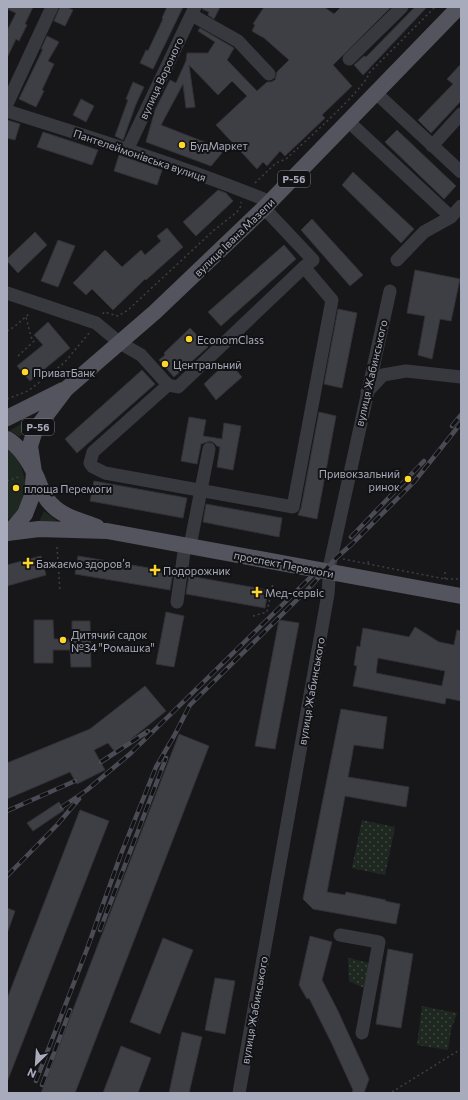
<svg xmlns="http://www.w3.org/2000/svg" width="468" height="1100" viewBox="0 0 468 1100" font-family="Commissioner,sans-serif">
  <defs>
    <pattern id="park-dots" width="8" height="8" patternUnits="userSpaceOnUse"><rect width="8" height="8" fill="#1e2821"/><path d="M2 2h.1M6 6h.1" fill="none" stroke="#3c443f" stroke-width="1.8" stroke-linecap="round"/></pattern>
  </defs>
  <rect width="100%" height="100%" fill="#17171a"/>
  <path fill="#1e2821" d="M28,420L30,422L24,429L20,437L9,431Z
    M7,449C29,465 34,506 7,520Z
    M44,511L56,520L54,524L39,522Z"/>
  <path fill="url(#park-dots)" d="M362,820L395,827L385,875L352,868Z
    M348,958L370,963L364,988L349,981Z
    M422,1006L457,1013L451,1030L448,1050L417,1045Z"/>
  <path fill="#3e3f45" stroke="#323136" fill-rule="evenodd" d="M7,7H33L25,24L27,25L19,41L16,39L7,58V31L16,13L7,9Z
    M60,7H67L73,10L65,26L54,21Z
    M167,7H183L153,69L140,63L146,50L148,51L163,19L162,18Z
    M203,7H220L214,19L208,15L209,12L202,9Z
    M264,7H324L334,14L341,7H391L333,65L352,86L322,115L325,118L285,156L280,151L267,166L263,162L257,169L216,125L247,96L232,81L218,95L189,65L195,107L186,108L183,84L161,125L217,147L222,153L211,166L146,142L155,110L170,80L176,83L186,61L187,53H208L215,42L198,31L200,28L234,48L227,60L257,91L267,82H271L275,80L277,72L289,60L263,37H262L252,31L255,25L253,24Z
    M415,7H427L363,75L354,65L364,56L366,57Z
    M47,36L59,42L48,61L54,64L42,90L44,91L36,107L19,99L43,49H41Z
    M461,64V101L431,133L418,120L453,84L447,79Z
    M133,82L144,87L136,104L123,140L115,136L128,100L126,99Z
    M81,99L94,106L86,122L73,115Z
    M7,120L20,124L15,140L7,138Z
    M397,130L456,186L444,199L385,142Z
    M43,132L98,150L92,165L37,147Z
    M119,155L162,170L157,185L114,171Z
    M353,172L414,229L401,243L342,185Z
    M218,190L226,193L233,201L196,236L183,222Z
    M312,219L363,275L350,286L301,230Z
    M167,228L183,247L146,280L145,279L113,310L92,289L86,295L73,283L105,250L122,267L141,250L145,255L161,241L157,236Z
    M35,232L47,245L18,273L7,261V259Z
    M58,240L75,246L58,287L41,281Z
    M284,245L296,259L221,326L208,312Z
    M415,270L460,279L451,321L440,319L432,359L418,355L425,316L407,313Z
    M338,309L357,313L342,388L324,384Z
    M48,322L70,348L30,381L17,366L43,345L34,335Z
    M190,328L208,347L174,377L159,360L165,355L164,353Z
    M228,361L242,377L216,400L204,384Z
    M142,370L155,384L77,453L65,439Z
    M319,412L336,416L317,519L298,515L301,508Z
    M189,417L206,420L203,436L222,439L224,423L241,426L233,470L217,467L220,447L217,446L214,443L210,441L201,444L197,464L181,461Z
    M94,481L187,498L183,518L90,501Z
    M206,504L282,518L279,537L203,522Z
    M41,556L46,575L7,586V565Z
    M78,556L173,572L170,590L75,574Z
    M189,576L268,590L265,608L186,594Z
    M166,612L184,616L174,667L156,664Z
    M34,620H53L54,639H72V621H90L91,667H71L70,650H53V663H34Z
    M279,620L299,623L275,749L255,746Z
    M415,627L439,642L454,645L457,630L461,631V701L446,698L445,704L353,686L357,666L354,665L357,646L360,647L363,628L409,637ZM378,658L445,671L442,686L376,673Z
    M145,686L166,711L115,752L108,743L94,750L105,770L77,784L70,772L7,799V763L90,729Z
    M341,709L387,717L383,749L354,745L348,777L409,787L406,807L345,796L327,892L345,895L346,892L386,900L385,901L400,904L396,924L313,909L303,899Z
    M179,734L209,746L75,1093H41Z
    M59,802L64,810L33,831L27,823Z
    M80,810L109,821L7,1082V999Z
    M7,908L15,911L8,931H7Z
    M310,936L332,942L322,980L338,1011L369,1079L364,1093H352L353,1090L332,1044L309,998L307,999L299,985Z
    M163,938L193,950L160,1034L130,1022Z
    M388,949L413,954L401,1028L376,1024Z
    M215,978L235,981L225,1034L205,1030Z
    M182,1032L202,1037L189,1093H169Z
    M121,1046L151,1058L138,1093H103Z"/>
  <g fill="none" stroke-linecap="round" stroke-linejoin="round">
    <path stroke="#3e3f46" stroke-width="1.5" stroke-dasharray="2 3" stroke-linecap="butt" d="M255,183L276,163L286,159C301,145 366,88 369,73L435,7
      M103,314L104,312L118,316L128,310L213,231L237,212L241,206V202
      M7,331L14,327L30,313
      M18,356L34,341L31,337L26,317
      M7,399L28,391L64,363L90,332
      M7,481L21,476
      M57,547L60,591
      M343,559L445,579H461
      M368,563L369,558
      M445,579V572
      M253,616L267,612L273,583
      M392,1092L461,1049"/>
    <path stroke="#38383f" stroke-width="13" d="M192,15L238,41L269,74
      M349,59L402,7
      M376,93L461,172
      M7,104L52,7
      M7,111C96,139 185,167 271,202
      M348,121L451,217
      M432,146L461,114
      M127,150L195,7
      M264,208L313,260L304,267
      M397,260L424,232L451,217L461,206
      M7,293L96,323L120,343L141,355L168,385L178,387L304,267L332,300L293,507L105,473L93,467L90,463L93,452L168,385
      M367,392L383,375L406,371L461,377
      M190,546L209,449
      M177,602L185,545
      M340,935L379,942L362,1033
      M239,1093L328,594L330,564L390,291"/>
    <path stroke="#53545e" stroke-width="16" d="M7,418L63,390
      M7,439C21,447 30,463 37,478C41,488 44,498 52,505C63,517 82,521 97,527
      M7,533L39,529L107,531L461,596
      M9,533L25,514L32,496L34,472L30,446L35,430L66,389L155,312L264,208L459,7"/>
    <g stroke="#4a4b54" stroke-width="4.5">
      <path id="rail" d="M452,426L461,415
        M351,537L424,461
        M101,762L148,731
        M62,807L87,790L131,753L320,568
        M7,811L75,781
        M7,876L57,825L79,799
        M100,930L166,758
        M36,1081L87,949L121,854L156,767L174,736L190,705L311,586L336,558L352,544L414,482L461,423
        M42,1085L70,1010"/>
    </g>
    <use href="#rail" stroke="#121215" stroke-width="3" stroke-dasharray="9" stroke-linecap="butt"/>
  </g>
  <g fill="#ffd62a" stroke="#121215" stroke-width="1.5">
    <circle cx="182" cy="145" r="4"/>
    <circle cx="189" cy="339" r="4"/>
    <circle cx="165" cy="364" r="4"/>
    <circle cx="25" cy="372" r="4"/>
    <circle cx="408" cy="479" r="4"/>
    <circle cx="16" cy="488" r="4"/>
    <path d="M26 557h4v4h4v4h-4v4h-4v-4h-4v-4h4z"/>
    <path d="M153 564h4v4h4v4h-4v4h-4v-4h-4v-4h4z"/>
    <path d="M255 586h4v4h4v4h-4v4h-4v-4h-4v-4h4z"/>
    <circle cx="63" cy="640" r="4"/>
  </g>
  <g text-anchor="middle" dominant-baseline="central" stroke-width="4" stroke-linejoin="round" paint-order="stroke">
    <g fill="#121215" stroke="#7b7d89" stroke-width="1">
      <rect x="278" y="171" width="32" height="16" rx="3"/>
      <rect x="22" y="419" width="32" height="16" rx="3"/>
    </g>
    <g font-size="10" font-weight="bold" fill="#a8abbb">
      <text x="294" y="179">Р-56</text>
      <text x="38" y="427">Р-56</text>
    </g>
    <g font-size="11" fill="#a8abbb" stroke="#121215">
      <text transform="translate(161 78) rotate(-65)">вулиця Вороного</text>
      <text transform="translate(140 155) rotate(19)">Пантелеймонівська вулиця</text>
      <text transform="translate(234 237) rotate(-44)">вулиця Івана Мазепи</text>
      <text transform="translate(371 373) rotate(-77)">вулиця Жабинського</text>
      <text transform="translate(284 564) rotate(11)">проспект Перемоги</text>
      <text transform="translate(311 691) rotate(-80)">вулиця Жабинського</text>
      <text transform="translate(254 1010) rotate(-80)">вулиця Жабинського</text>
    </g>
    <g font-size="11" fill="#a8abbb" stroke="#121215" text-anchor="start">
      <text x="190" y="145">БудМаркет</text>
      <text x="197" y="339">EconomClass</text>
      <text x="173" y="364">Центральний</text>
      <text x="33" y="372">ПриватБанк</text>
      <text x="400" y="473" text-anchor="end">Привокзальний<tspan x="400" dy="13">ринок</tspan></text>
      <text x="24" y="488">площа Перемоги</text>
      <text x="36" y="563">Бажаємо здоровʼя</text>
      <text x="163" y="570">Подорожник</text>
      <text x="265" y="592">Мед-сервіс</text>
      <text x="71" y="634">Дитячий садок<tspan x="71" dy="13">№34 "Ромашка"</tspan></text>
    </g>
  </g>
  <rect width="468" height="1100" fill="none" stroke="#a8abbb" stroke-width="16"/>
  <g transform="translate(36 1064) rotate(205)" stroke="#121215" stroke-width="3" paint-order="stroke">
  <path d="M0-3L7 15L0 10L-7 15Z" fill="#a8abbb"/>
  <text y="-6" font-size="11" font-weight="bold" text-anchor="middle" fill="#a8abbb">N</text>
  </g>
</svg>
